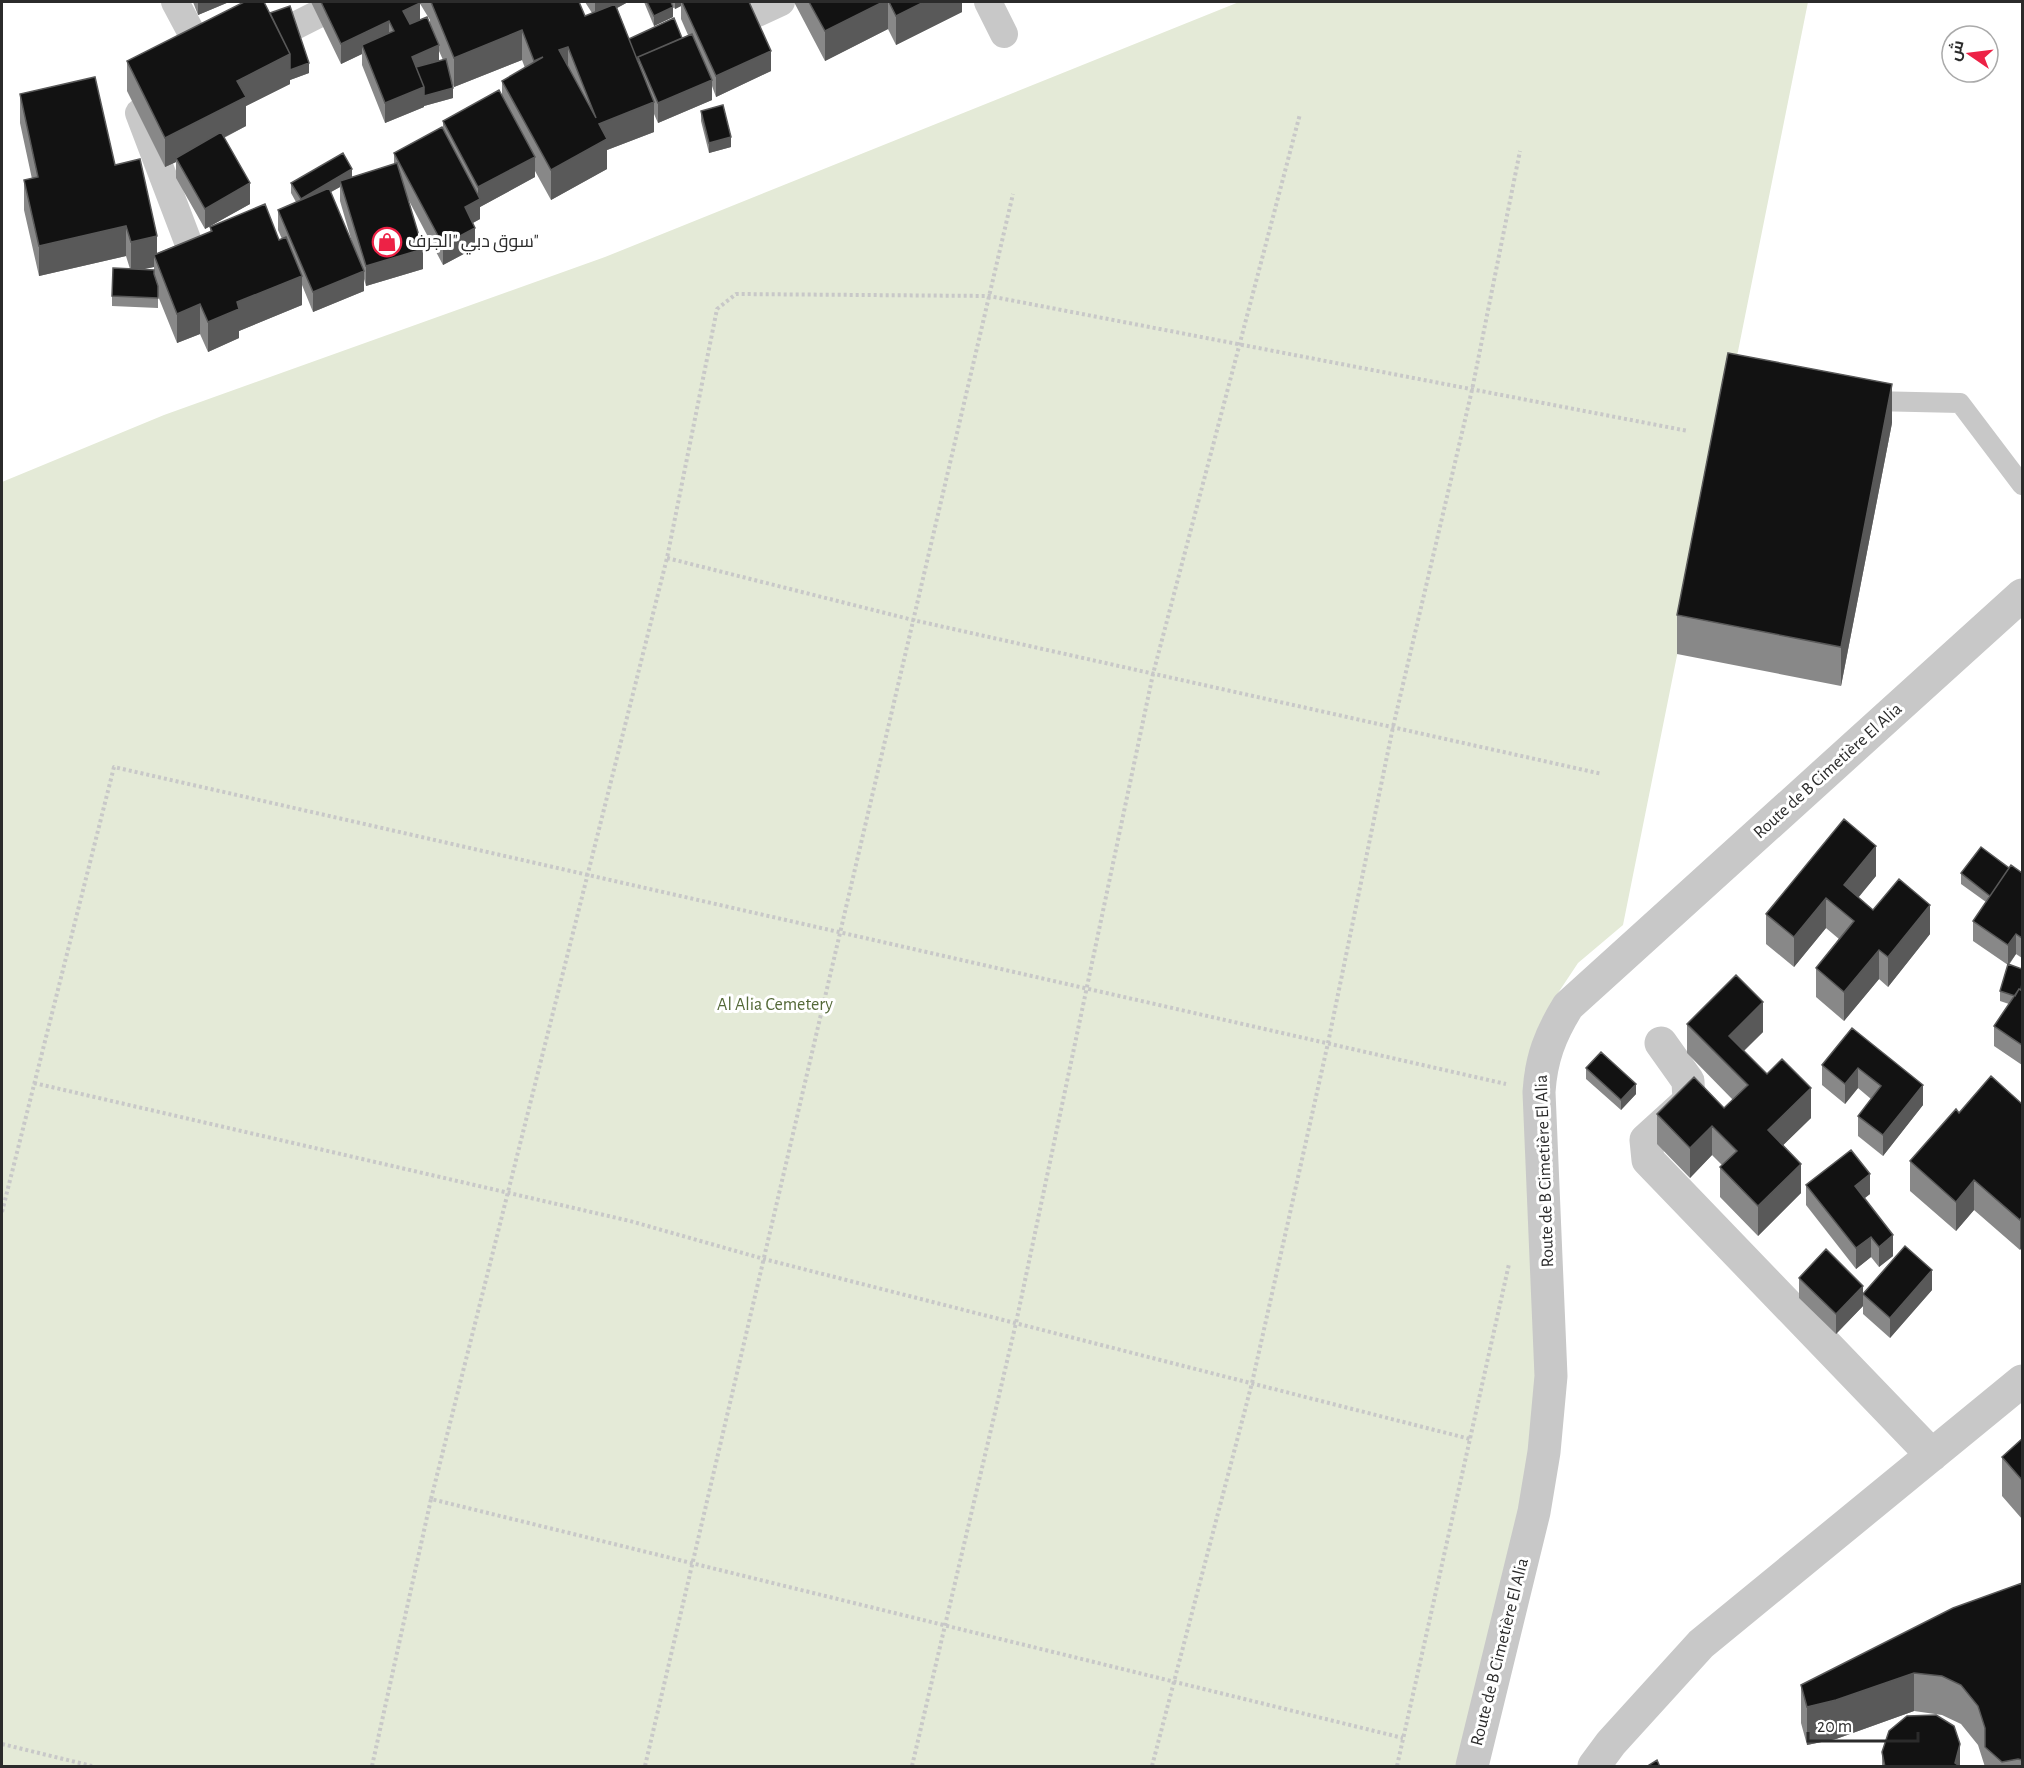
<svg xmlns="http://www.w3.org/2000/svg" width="2024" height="1768" viewBox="0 0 2024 1768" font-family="'Alegreya Sans',Cairo,sans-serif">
  <rect width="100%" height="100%" fill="#fff"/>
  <path fill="#e4ead7" d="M1239,2H1808L1623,925L1578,963L1552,1002L1545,1416L1458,1766H2V482L164,415L605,257Z"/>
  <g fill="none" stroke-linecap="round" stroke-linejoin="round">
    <path stroke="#c8c8c8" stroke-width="4" stroke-dasharray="3 3" stroke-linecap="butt" d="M667,558L913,620L1602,774
      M34,1083L630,1221L764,1259L1470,1439
      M2,1212L114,767L1506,1084
      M431,1499L667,558L717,309L736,294L989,296L1688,431
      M2,1744L92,1766
      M372,1766L431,1499L1403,1738
      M645,1766L1013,194
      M912,1766L1016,1323L1153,674L1300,114
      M1152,1766L1252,1383L1328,1043L1393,727L1472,390L1520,151
      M1397,1766L1509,1264"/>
    <path stroke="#c8c8c8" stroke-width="20" d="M1871,401L1960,403L2022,485"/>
    <path stroke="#c8c8c8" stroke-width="28" d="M175,2L207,62
      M988,2L1004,34
      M720,30L781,2
      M261,43L342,2
      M168,95L139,113L201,276"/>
    <path stroke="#c8c8c8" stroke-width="33" d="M1661,1043L1688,1081L1689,1101L1646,1140L1648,1160L1932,1455
      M1472,1766L1534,1512L1544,1452L1551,1376L1539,1092C1541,1059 1550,1035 1568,1006L2022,595
      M1594,1766L1611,1743L1701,1644L2022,1381"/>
  </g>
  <path fill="#888" fill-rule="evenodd" d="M193,2H229L198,15Z
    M311,2H419L420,20L430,23V20L419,2H579L585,16L592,13L585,2H628L617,8L629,39L682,38L688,35L681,19V6L675,9L671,2H749L771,71L716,97L712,86V100L658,123L654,114V132L607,150V169L551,200L535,171V177L480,207V219L473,223L475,248L443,265L408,199L423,269L366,286L364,279V291L313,312L302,285V305L239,331V338L208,352L200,334L177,343L158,296V308L112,306V296L130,269L126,256L39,276L24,210V180L32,179L20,123V94L115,165L157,253L210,232V227L279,240L282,239L278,230V210L296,202L291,193V183L352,177L394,164V153L443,129V121L502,96V81L525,68L522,60L454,87L451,81L453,98L424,106V105V107L385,123L362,65V54L341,64ZM439,51L443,60L439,61ZM340,187V201L354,249L330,192ZM154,267V270L142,269Z
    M644,2H671L673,17L654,26Z
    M794,2H962V12L896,45L888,29L825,61Z
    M270,13L309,73L290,80V84L246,106V126L224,138L250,204L205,229L176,178V162L165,167L127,91V61Z
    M701,111L731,147L709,153L701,121Z
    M1892,423L1841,686L1677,654V615Z
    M2009,868L2022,873V958L2016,954L2009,965L2022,969V1065L1994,1046V1026L2009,1004L2000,1001V991L2008,965L1973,941V921L1986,902L1961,884V873Z
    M1876,876L1858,897L1873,910L1930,934L1888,987L1879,979L1844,1021L1816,997V968L1839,939L1826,928L1794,967L1766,944V914Z
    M1687,1024L1763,1032L1744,1051L1811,1118L1783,1145L1801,1193L1758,1236L1720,1197V1167L1722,1165L1712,1155L1690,1178L1657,1144V1114L1724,1108L1733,1100L1687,1053Z
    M1852,1028L1923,1105L1883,1156L1858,1136V1116L1871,1099L1858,1088L1845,1104L1822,1085V1065Z
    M1586,1068L1636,1094L1621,1110L1586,1079Z
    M2022,1104V1247L2020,1250L1974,1210L1956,1231L1910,1191V1161L1959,1113Z
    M1806,1185L1870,1194L1864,1198L1893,1256L1879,1267L1871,1257L1856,1269L1806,1205Z
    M1799,1278L1863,1293L1932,1290L1890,1338L1863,1314V1306L1836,1334L1799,1298Z
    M2022,1439V1519L2002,1496V1457Z
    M2022,1583V1767H1985L1978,1745L1961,1724L1942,1715L1914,1711L1836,1739L1807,1745L1801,1723V1685Z
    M1882,1752L1960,1766L1961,1767H1882Z"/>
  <path fill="#595959" d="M198,2H229L198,15Z
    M595,2H628L595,20Z
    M675,2H681V6L675,9Z
    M883,2H888V29L825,61V31Z
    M924,2H962V12L896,45V16Z
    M420,3V23L403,31V11Z
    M673,7V17L654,26V16Z
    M389,21V41L362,45V54L341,64V44Z
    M522,30V60L454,87V58Z
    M439,45V65L418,74L412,57Z
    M568,47V76L559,50Z
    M771,51V71L716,97V76Z
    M290,54L309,63V73L290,80V84L246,106V126L178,161L176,158V162L165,167V138L237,81Z
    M712,80V100L658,123V103Z
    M424,87V107L385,123V103Z
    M453,88V98L424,106V96Z
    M654,102V132L607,150V169L551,200V170L599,124Z
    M731,137V147L709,153V143Z
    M535,157V177L480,207V219L465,227V207L478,200V187Z
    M352,169V180L340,181V187L301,209V199Z
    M250,183V204L205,229V209Z
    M126,226V256L39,276V246Z
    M475,228V248L443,265V245Z
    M157,236V263L154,255V267L131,272V242Z
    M423,249V269L366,286V266Z
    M364,271V291L313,312V292Z
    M302,276V305L239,331V338L208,352V322L237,302Z
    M200,304V334L177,343V314Z
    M1892,384V423L1841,686V647Z
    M1876,846V876L1845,914L1844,885Z
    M1826,898V928L1794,967V937Z
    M1930,905V934L1888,987V957Z
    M2016,934V954L2008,965V945Z
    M1879,950V979L1844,1021V992Z
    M1763,1002V1032L1729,1065V1036Z
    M1858,1068V1088L1845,1104V1084Z
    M1636,1084V1094L1621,1110V1100Z
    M1923,1085V1105L1883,1156V1135Z
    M1811,1088V1118L1768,1160V1130Z
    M1712,1126V1155L1690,1178V1148Z
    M1801,1164V1193L1758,1236V1206Z
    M1870,1174V1194L1855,1206V1186Z
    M1974,1180V1210L1956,1231V1202Z
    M2022,1217V1247L2020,1250V1220Z
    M1893,1235V1256L1879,1267V1247Z
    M1871,1237V1257L1856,1269V1248Z
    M1932,1270V1290L1890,1338V1318Z
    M1863,1286V1306L1836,1334V1314Z
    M1914,1673V1711L1836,1739L1807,1745V1707Z
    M1960,1744V1767L1955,1763Z"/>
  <path fill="#121212" stroke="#595959" stroke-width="1.5" fill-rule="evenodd" d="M244,2H264L290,54L237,81L246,97L165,138L127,61Z
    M321,2H419L420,3L403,11L410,24L427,17L439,45L412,57L424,87L385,103L362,45L394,31L389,21L341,44Z
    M431,2H579L585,16L615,4L654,102L599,124L607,139L551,170L502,81L543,57L534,61L522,30L454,58ZM568,47L596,118L559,50Z
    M647,2H671L673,7L654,16Z
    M682,2H749L771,51L716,76Z
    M809,2H883L825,31Z
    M889,2H924L896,16Z
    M290,6L309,63L290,70V54L270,13Z
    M674,18L682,38L638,57V62L629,39Z
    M692,34L712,80L658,103L638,57Z
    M446,59L453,88L424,96V87L416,67Z
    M95,77L115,165L140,159L157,236L131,242L126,226L39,246L24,180L38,177L20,94Z
    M499,90L535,157L478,187L443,121Z
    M723,105L731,137L709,143L701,111Z
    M442,127L480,199L465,207L475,228L443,245L394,153Z
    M221,132L250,183L205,209L176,158Z
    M343,153L352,169L301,199L291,183Z
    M397,163L423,249L366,266L340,181Z
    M329,188L364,271L313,292L278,210Z
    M265,204L279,240L286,237L302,276L237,302L239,309L208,322L200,304L177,314L154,255L212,231L210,227Z
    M113,268L154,270V274L158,286V298L112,296Z
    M1728,353L1892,384L1841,647L1677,615Z
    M1844,819L1876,846L1844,885L1873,910L1899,879L1930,905L1888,957L1879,950L1844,992L1816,968L1854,921L1826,898L1794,937L1766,914Z
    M1981,847L2009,868L1990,896L1961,873Z
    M2011,865L2022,873V938L2016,934L2008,945L1973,921Z
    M2008,964L2022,969V983L2021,990L2019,989L2015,996L2000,991Z
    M1736,975L1763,1002L1729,1036L1767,1074L1782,1059L1811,1088L1768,1130L1801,1164L1758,1206L1720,1167L1737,1151L1712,1126L1690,1148L1657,1114L1694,1077L1724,1108L1748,1085L1687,1024Z
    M2019,989L2022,991V1045L1994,1026Z
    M1852,1028L1923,1085L1883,1135L1858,1116L1881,1086L1858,1068L1845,1084L1822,1065Z
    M1601,1052L1636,1084L1621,1100L1586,1068Z
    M1991,1076L2022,1104V1217L2020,1220L1974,1180L1956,1202L1910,1161L1956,1109L1959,1113Z
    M1851,1150L1870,1174L1855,1186L1893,1235L1879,1247L1871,1237L1856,1248L1806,1185Z
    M1905,1246L1932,1270L1890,1318L1863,1294Z
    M1826,1249L1863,1286L1836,1314L1799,1278Z
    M2022,1439V1480L2002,1457Z
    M2022,1583V1760L2018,1759L2002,1762L1985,1747V1728L1978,1706L1961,1685L1942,1676L1914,1673L1836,1700L1807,1707L1801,1685L1953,1608Z
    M1936,1715L1954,1726L1960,1744L1955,1763L1961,1767H1885L1882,1752L1889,1731L1907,1716Z
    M1657,1760L1660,1767H1646Z"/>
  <defs>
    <g id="shop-ring" transform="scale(1.5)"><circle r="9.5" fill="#fff" stroke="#ed2246" stroke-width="1.5"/><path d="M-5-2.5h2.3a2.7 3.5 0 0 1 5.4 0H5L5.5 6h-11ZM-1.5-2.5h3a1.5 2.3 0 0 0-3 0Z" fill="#ed2246"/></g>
  </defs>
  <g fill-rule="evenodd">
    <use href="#shop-ring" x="387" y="242"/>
  </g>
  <g text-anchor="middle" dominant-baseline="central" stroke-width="6" stroke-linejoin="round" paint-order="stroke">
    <g font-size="18" fill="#2b2b2b" stroke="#fff" text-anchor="start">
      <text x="408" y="242">سوق دبي "الجرف"</text>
    </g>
    <g font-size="18" fill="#2b2b2b" stroke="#fff">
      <text transform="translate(1828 771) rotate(-42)">Route de B Cimetière El Alia</text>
      <text transform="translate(1545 1171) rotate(-92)">Route de B Cimetière El Alia</text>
      <text transform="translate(1500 1652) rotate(-76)">Route de B Cimetière El Alia</text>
    </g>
    <g font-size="18" fill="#536837" stroke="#fff">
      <text x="775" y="1005">Al Alia Cemetery</text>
    </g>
  </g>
  <rect width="2024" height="1768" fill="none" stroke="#2b2b2b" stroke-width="6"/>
  <g transform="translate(1970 54) rotate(284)"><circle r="28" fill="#ffffff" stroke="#aaaaaa" stroke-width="1.5"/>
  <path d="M0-4.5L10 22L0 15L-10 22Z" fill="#ed2246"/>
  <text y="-9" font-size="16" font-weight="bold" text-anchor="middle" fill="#2b2b2b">ش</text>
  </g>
  <path d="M1808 1732v9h110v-9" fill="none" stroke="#2b2b2b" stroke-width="3"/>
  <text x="1817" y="1732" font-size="18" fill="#2b2b2b" stroke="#ffffff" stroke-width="4.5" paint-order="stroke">20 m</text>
</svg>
